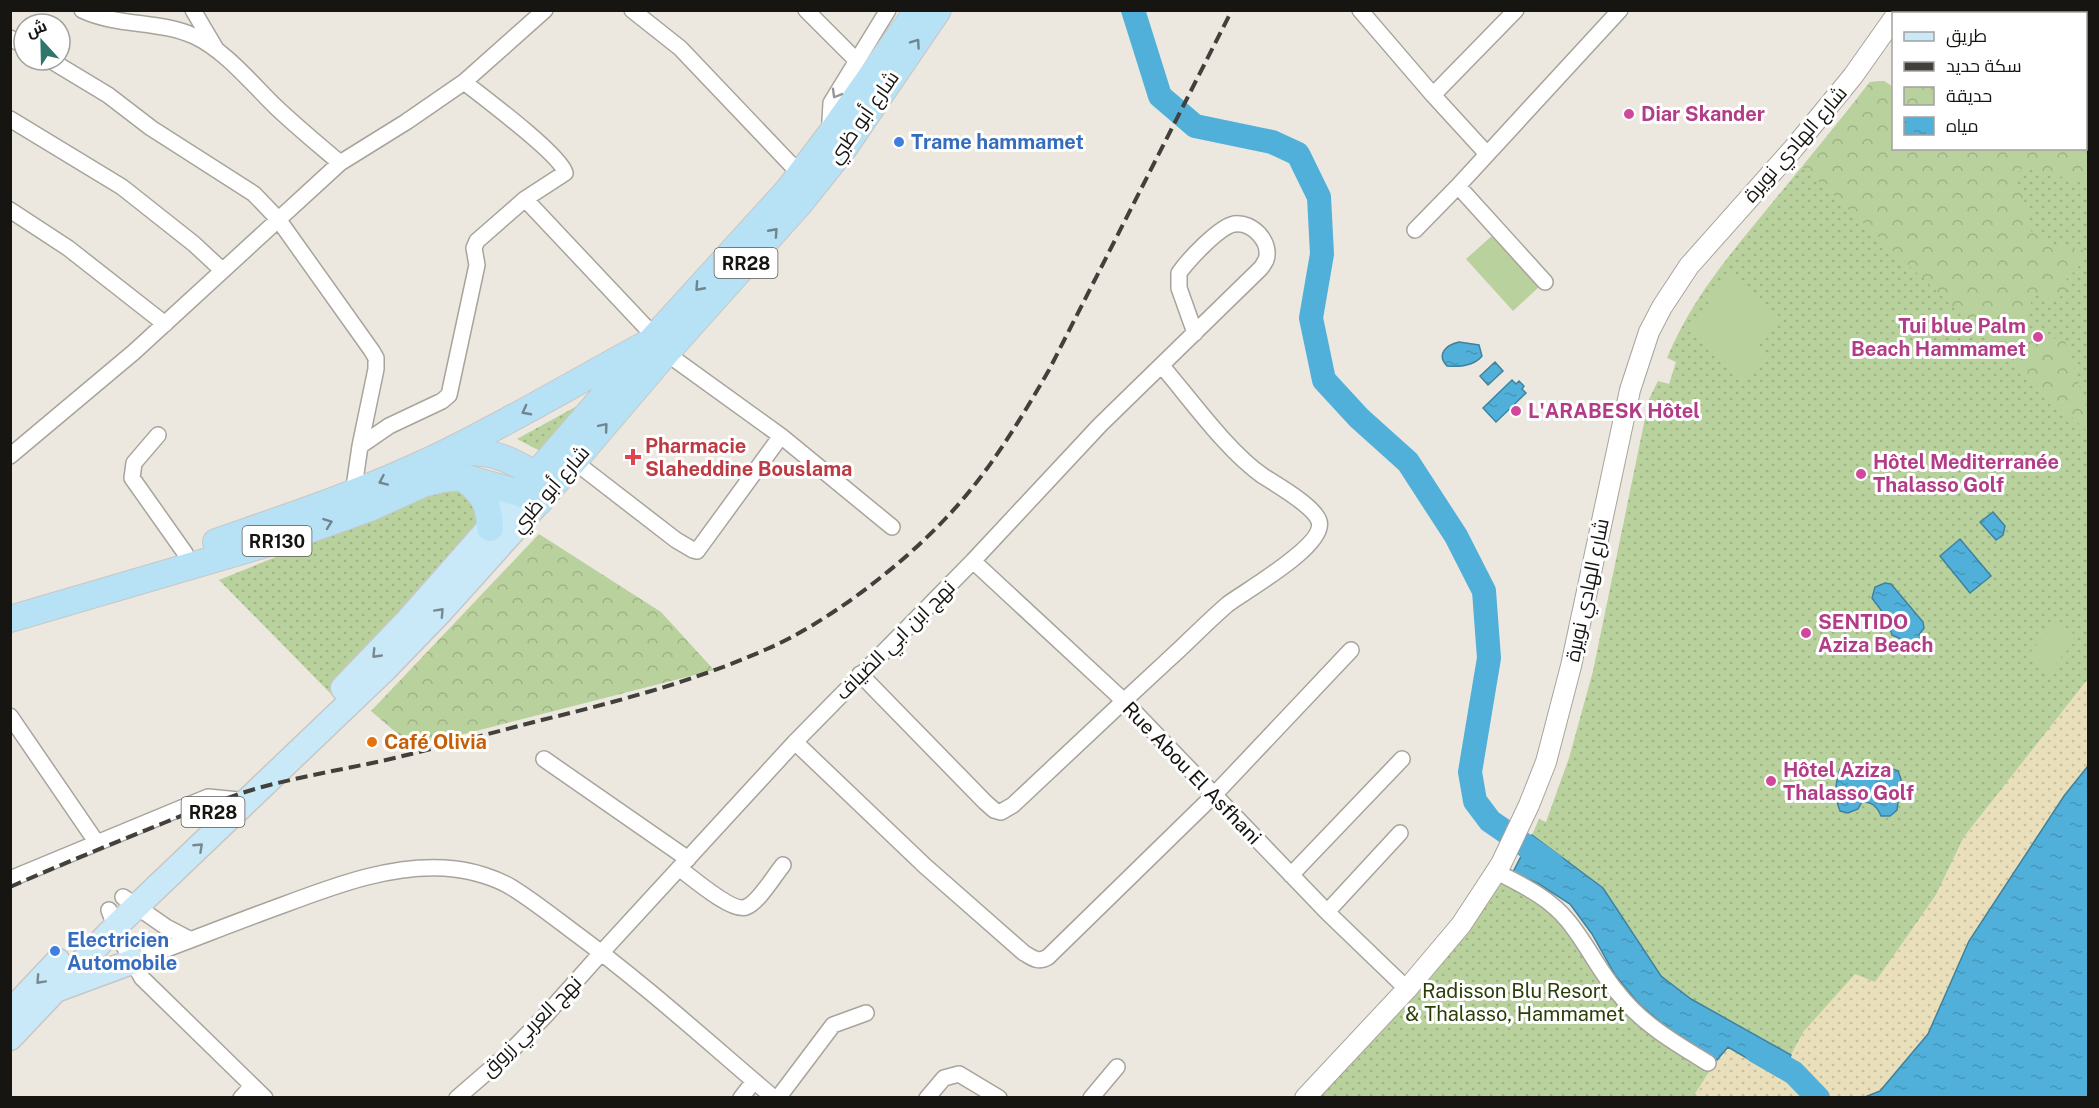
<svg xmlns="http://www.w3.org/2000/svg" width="2099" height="1108" viewBox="0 0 2099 1108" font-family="'Public Sans',Cairo,sans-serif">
  <defs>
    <pattern id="grass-dots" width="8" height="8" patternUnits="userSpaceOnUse" patternTransform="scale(1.5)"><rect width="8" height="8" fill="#b9d19d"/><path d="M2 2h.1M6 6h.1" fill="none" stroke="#9eb386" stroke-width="1.8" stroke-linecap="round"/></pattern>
    <pattern id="sand-dots" width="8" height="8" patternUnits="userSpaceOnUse" patternTransform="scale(1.5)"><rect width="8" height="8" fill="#e9dfba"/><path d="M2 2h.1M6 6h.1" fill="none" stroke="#c7be9f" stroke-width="1.8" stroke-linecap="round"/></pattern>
    <pattern id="park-crowns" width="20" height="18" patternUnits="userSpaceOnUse" patternTransform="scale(1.5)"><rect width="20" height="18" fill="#b9d19d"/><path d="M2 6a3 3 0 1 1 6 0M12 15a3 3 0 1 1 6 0" fill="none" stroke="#9eb386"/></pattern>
    <pattern id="water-ripples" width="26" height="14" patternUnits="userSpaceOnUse" patternTransform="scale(1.5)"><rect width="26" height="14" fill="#51b0da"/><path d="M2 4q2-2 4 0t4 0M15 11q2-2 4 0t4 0" fill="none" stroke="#4696ba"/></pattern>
  </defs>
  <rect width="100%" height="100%" fill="#ece8df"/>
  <path fill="url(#grass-dots)" d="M1884,81L1893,87L1894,148H2086V133L2088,136V679L1964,837L1936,895L1875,983L1804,1031L1791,1055L1691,999L1661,976L1603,888L1532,835L1539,819L1546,822L1569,758L1593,671L1649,399L1658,381L1669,384L1676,362L1667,358C1692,298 1731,253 1772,203C1805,163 1838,123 1870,82Z
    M606,390L548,455L517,439Z
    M473,477L490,509L403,623L333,696L219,580Z
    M1496,875L1535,890L1634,1008L1717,1060L1693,1097L1317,1098Z"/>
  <path fill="url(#sand-dots)" d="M2088,679V766L2064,796L1969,941L1929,1034L1880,1091L1865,1098H1692L1727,1047L1779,1077L1804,1031L1855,974L1875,982L1936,895L1964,837Z"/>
  <path fill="url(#park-crowns)" d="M1884,81L1893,87L1894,148H2081L2088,155V190C2072,171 2058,180 2038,173C2033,171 2029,168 2024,166L2014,178L2023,195L2031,231L2051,245L2088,251V257L2062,284L2067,290L2057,300L2033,294L2025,331L2065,341L2088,413V432L1803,167L1870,82Z
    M539,534L661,612L714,670L413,747L371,711Z"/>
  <path fill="#b9d19d" d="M2026,11H2088V38L2086,40V14L2029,13Z
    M1494,234L1540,286L1513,311L1466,259Z
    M1732,271L1782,320L1756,345L1765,355L1740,380L1689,329L1714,304L1707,296Z
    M2058,620L2078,638L2047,674L2027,656Z"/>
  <path fill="url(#water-ripples)" stroke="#3f829e" stroke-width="1.5" d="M1459,342L1479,345L1482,356C1474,366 1459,367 1447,366C1436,354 1446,345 1459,342Z
    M1495,362L1503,371L1488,385L1480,376Z
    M1512,380L1516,384L1519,381L1524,386L1522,389L1526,393L1496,422L1483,408Z
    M1993,512L2005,526L2003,535L1996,540L1980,522Z
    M1960,539L1991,576L1970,593L1940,556Z
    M1885,583L1891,584L1923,622L1924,628L1919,635L1922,644L1918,647L1892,635L1887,618L1872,598L1875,587Z
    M1851,763L1860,765L1865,772L1871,777C1882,773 1885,764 1898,771L1901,779L1897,810L1890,816H1881C1877,806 1872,802 1862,802L1858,809L1848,813L1840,811C1834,796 1835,784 1840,769Z
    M2088,766V1097H1865L1880,1091L1928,1034L1969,941L2064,796Z
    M1532,835L1603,888L1661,976L1691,999L1791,1055L1779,1077L1728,1047L1717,1060L1666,1027L1639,1004L1615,975L1592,934L1570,904L1539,884L1513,872Z"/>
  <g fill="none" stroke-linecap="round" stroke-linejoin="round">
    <path stroke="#51b0da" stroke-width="24" d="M1133,10L1160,96L1195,126L1272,142L1298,154L1319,197L1322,254L1311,318L1324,380L1359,418L1408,462L1456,536L1484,591L1489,658L1470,772L1475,801L1490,821L1552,864
      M1756,1051L1794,1073L1818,1098"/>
    <g stroke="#a8a49c" stroke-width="18">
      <path id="minor" d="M82,10C118,27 158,20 194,36C225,50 253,85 277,108C297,127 319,145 340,163
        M193,10L216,49
        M632,10L680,48L799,173
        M806,10L856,60
        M1360,10L1433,95
        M1935,10L1941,14
        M1973,10L1975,14
        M10,38L24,46
        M50,60L108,95L151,128L254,194L278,219L372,351L376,358V369L360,446L353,494
        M10,119L122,187L194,244L222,270
        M2086,124L2088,127
        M832,132L830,121L831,103L888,10
        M1487,154L1433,95L1516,10
        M1458,186L1545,282
        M525,199L655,337
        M10,210L68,248L165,324
        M1415,230L1458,186L1620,10
        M666,353L781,436L892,527
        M158,435L134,463L132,478L185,553
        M360,446L389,426L442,401L449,395L477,265L474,248L477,241L525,199L565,173C562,156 482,96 464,82
        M10,456L134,352L340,163L406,122L464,82L545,10
        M575,462L676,540L693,550L697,551L781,436
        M973,561L1124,701L1327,912L1407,989
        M860,674L985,802L994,810L1001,812L1013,805C1064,757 1116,708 1168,660C1188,642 1207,622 1228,604C1245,591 1327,545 1319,521C1314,506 1277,485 1263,476C1228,452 1191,400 1162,366
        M10,716L97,843
        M795,742L925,866L1024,953C1033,958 1038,963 1048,957L1214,795L1351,650
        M544,759L688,859
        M679,868C691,877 733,913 746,907C758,903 774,876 783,865
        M1497,872C1522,885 1550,898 1568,921C1587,944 1599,971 1618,993C1642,1024 1675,1043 1708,1063
        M1291,875L1402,759
        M10,879L208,797L249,801
        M123,897L166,927L189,939
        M109,910L120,939L142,978L265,1098
        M1327,912L1400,833
        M134,961C184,943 233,923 283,905C336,885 397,862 455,869C473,871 496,878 511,887C532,900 551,915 571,930C642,982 707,1041 774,1098
        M241,1098L252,1086
        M457,1098L509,1053L545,1016L602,952L795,742L973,561L1100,425L1261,268C1262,267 1266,260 1266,260C1272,242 1252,221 1234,224C1219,227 1189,259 1179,273V288L1195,333
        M741,1098L754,1081
        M778,1098L833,1025L866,1013
        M927,1098L944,1078L959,1074L999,1098
        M1091,1098L1117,1067"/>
    </g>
    <g stroke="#a8a49c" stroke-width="22">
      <path id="tertiary" d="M1917,14L1919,10
        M1305,1098L1407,989L1461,925L1501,864L1529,805L1546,762L1571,666L1630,390L1649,332L1662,307L1689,266L1793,149L1853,76L1894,18"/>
    </g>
    <g stroke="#c7c7c6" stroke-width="27">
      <path id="primary" d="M343,688L409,619L520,493
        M58,989L134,961
        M10,1012L58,961
        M10,1038L116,926L385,669L441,611L538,503"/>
    </g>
    <g stroke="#c7c7c6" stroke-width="28">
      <path id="trunk" d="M452,454C492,447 515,462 549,482
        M463,478C483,493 489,503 490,528
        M520,493L650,342L789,189L832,132L912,18
        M216,542C291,516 366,491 437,457C510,422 579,380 650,342
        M10,619L283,539L370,508L423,484L443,479L463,477L520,493L538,503L666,353L800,203L844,148L938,10"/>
    </g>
    <use href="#minor" stroke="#fff" stroke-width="15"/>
    <use href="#tertiary" stroke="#fff" stroke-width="20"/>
    <use href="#primary" stroke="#c9e9f8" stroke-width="24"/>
    <use href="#trunk" stroke="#b7e2f6" stroke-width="26"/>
    <path stroke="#42403c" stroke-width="4" stroke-dasharray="12 6" stroke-linecap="butt" d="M10,887C62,864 114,843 166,822C198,809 229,796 262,787C303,776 345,769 386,760C437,748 487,734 538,721C615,702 693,682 767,649C827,623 901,566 946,518C988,474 1019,422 1049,370L1232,10"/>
  </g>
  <defs><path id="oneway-chevron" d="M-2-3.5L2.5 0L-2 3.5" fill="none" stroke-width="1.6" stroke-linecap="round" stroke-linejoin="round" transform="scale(1.5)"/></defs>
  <g stroke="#6f868f">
    <use href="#oneway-chevron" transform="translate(916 43) rotate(-55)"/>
    <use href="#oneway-chevron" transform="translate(774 232) rotate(-48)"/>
    <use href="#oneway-chevron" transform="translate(699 287) rotate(132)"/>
    <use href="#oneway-chevron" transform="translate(526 411) rotate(152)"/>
    <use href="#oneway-chevron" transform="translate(604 427) rotate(-50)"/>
    <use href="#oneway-chevron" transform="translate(383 481) rotate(156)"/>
    <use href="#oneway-chevron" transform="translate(328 523) rotate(-20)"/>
  </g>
  <use stroke="#969694" href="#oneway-chevron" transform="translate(836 94) rotate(120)"/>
  <g stroke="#788a90">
    <use href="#oneway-chevron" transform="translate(440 612) rotate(-47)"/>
    <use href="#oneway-chevron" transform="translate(376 654) rotate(134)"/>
    <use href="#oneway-chevron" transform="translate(199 847) rotate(-43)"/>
    <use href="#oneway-chevron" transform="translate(40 980) rotate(133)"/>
  </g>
  <g fill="#d1479c" stroke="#fff" stroke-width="2">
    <circle cx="1629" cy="114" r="6"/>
    <circle cx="2038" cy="337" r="6"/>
    <circle cx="1516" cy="411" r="6"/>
    <circle cx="1861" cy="474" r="6"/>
    <circle cx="1806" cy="633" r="6"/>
    <circle cx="1771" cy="781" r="6"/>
  </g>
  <g fill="#3f7fe0" stroke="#fff" stroke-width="2">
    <circle cx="899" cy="142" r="6"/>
    <circle cx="55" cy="951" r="6"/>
  </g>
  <path fill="#e0444e" stroke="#fff" stroke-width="2" d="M630 448h6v6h6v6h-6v6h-6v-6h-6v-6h6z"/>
  <circle fill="#e8710a" stroke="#fff" stroke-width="2" cx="372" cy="742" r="6"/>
  <g text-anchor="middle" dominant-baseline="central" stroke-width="6" stroke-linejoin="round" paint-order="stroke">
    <g fill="#fff" stroke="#5c5b59" stroke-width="1.5">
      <rect x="714.5" y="248" width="63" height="30" rx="4.5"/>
      <rect x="242.5" y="526" width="69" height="30" rx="4.5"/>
      <rect x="181.5" y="797" width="63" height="30" rx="4.5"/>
    </g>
    <g font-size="18" font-weight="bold" fill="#161512">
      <text x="746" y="263">RR28</text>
      <text x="277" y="541">RR130</text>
      <text x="213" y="812">RR28</text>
    </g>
    <g font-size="20" font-weight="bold" fill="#b23c85" stroke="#fff" text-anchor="start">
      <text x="1641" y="114">Diar Skander</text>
      <text x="2026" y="326" text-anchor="end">Tui blue Palm<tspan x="2026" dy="23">Beach Hammamet</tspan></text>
      <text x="1528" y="411">L'ARABESK Hôtel</text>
      <text x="1873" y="462">Hôtel Mediterranée<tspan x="1873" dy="23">Thalasso Golf</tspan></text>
      <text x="1818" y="622">SENTIDO<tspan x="1818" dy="23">Aziza Beach</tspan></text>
      <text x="1783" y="770">Hôtel Aziza<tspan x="1783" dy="23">Thalasso Golf</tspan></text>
    </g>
    <g font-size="20" fill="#161512" stroke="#fff">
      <text transform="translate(863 117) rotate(-55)">شارع أبو ظبي</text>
      <text transform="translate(1795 144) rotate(-49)">شارع الهادي نويرة</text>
      <text transform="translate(550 489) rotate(-49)">شارع أبو ظبي</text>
      <text transform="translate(1587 590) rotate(-78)">شارع الهادي نويرة</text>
      <text transform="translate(895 640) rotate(-45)">نهج ابن ابي الضياف</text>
      <text transform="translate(1192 773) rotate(46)">Rue Abou El Asfhani</text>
      <text transform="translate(531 1026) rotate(-45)">نهج العربي زروق</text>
    </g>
    <g font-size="20" font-weight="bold" fill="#366cbe" stroke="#fff" text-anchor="start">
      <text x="911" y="142">Trame hammamet</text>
      <text x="67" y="940">Electricien<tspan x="67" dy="23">Automobile</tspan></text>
    </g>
    <g font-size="20" font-weight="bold" fill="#be3a42" stroke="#fff" text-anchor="start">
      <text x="645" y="446">Pharmacie<tspan x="645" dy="23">Slaheddine Bouslama</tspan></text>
    </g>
    <g font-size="20" font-weight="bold" fill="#c56008" stroke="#fff" text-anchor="start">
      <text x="384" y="742">Café Olivia</text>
    </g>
    <g font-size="20" fill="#2a3e06" stroke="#fff">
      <text x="1515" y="991">Radisson Blu Resort<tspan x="1515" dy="23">&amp; Thalasso, Hammamet</tspan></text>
    </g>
  </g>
  <rect width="2099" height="1108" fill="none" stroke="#161512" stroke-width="24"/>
  <rect x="1892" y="12" width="195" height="138" fill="#ffffff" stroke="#a2a1a0" stroke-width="1.5"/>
  <rect x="1904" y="32" width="30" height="9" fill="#c9e9f8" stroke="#a2a1a0" stroke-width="1.5"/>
  <text x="1946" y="42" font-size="18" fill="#161512">طريق</text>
  <rect x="1904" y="62" width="30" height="9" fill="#42403c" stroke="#a2a1a0" stroke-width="1.5"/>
  <text x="1946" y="72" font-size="18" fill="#161512">سكة حديد</text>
  <rect x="1904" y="87" width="30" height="18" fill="url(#park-crowns)" stroke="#a2a1a0" stroke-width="1.5"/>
  <text x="1946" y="102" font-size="18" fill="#161512">حديقة</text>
  <rect x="1904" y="117" width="30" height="18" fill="url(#water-ripples)" stroke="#a2a1a0" stroke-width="1.5"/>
  <text x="1946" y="132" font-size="18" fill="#161512">مياه</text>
  <g transform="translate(42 42) rotate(338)"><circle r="28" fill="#ffffff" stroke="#a2a1a0" stroke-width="1.5"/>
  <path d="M0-4.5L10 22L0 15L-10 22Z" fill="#31766a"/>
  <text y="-9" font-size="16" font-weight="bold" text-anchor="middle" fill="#161512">ش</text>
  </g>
</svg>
